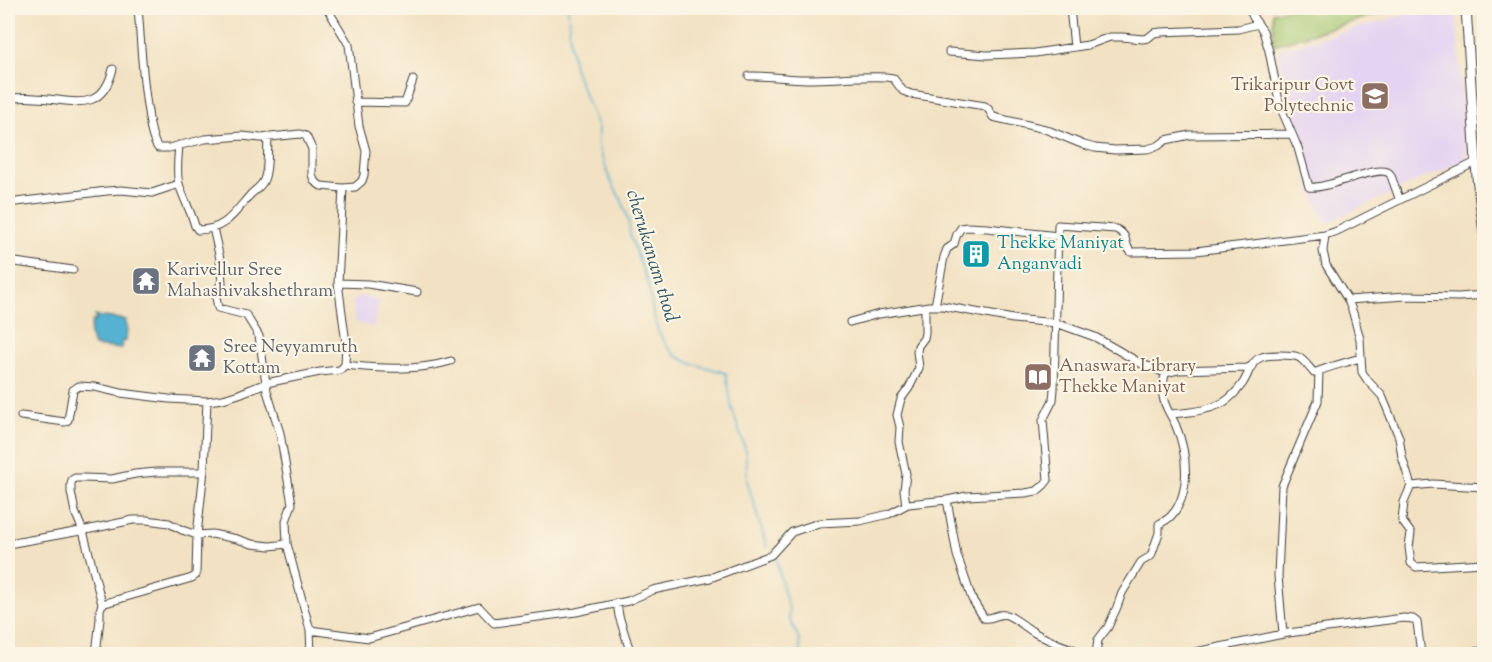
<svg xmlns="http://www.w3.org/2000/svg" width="1492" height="662" viewBox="0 0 1492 662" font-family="'Sorts Mill Goudy',serif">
  <rect width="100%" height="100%" fill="#fcf5e5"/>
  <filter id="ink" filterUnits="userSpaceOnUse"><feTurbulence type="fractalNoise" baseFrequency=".0167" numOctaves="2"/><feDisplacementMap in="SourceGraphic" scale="12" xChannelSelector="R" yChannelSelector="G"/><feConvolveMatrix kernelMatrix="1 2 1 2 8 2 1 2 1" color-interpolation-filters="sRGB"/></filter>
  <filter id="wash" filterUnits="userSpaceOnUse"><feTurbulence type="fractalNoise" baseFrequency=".008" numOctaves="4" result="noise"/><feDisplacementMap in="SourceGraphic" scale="24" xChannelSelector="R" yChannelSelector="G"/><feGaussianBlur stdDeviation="1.35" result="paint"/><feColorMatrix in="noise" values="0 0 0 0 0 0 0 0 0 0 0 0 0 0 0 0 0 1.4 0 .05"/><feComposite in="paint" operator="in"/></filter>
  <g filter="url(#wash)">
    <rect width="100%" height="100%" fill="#f2e2c3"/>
    <path fill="#e4d3f2" d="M1430,8H1456L1467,159L1410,184L1327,223L1314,197L1297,141L1277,50Z
      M358,296L379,300L374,327L355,322L353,301Z"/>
    <path fill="#a2c66f" stroke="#5f7146" stroke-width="1.5" d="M1294,8H1397L1274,45L1273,12Z"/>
    <path fill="#54b2d2" stroke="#386777" stroke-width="1.5" d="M95,316L126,320L125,325L127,326L126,341H122L121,349L94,346L90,334L92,321H96Z"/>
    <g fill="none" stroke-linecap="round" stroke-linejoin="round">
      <path stroke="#54b2d2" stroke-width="1.5" d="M568,8L570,43L574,68L598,128V147L611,182L622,201L626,213L629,224L630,236L648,284L653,313L658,331L666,345L675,355L690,363L726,373L732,409L746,451L747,480L749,488L767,547
        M776,555L779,572L789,610V618L799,639L800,650L803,654"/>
    </g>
  </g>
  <g filter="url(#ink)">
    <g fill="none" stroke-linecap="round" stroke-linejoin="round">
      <g stroke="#3c3a35" stroke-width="9">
        <path id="minor" d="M138,8C141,42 142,77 148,112C150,124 151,138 158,148H169L205,139L242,136L261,138L300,134L306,136L312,149V174L314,181L321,186L343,188
          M1070,8L1074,47
          M1249,8L1253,17L1263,31L1269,51L1280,106L1298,148L1309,187C1326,191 1380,162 1390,174C1392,177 1397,194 1400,200
          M949,52L987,55L1035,53L1088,45L1110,37H1122L1143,39L1148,38L1154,33L1161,32L1238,29L1258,24
          M749,76C768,75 786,79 806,79C832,79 859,76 886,77L893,78L903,91L911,94L985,106L989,110L993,117L1045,129L1084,145L1095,148L1115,150L1147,149L1158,146L1166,140L1190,135L1292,134
          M8,98C17,98 27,97 36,98C71,99 101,116 113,69
          M355,102L405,103L413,80
          M179,145C178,158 176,172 179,184C183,198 191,211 195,226L198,230C226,230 234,213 251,194C256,189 261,187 264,180C269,167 267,151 268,137
          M8,203L107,191L121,190L152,193L179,184
          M1325,235L1323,251L1326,265L1348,300L1353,313L1360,339L1362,372L1368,381L1382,396L1399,437L1402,457L1411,486L1433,484L1484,487
          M8,261L73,270
          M338,283L368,284L417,292
          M1348,300L1406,296L1459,297L1484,295
          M935,306L944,257L947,249L954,244L957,234L961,228L967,227L987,228L1058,236
          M850,322L879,314L929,306H943L1013,319L1056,323L1095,337L1140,363L1165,373
          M345,365C380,369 418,371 451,361
          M1170,414C1187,413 1209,411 1224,402C1232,397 1238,390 1243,383C1249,374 1251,360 1262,357C1267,355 1274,355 1280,355C1302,355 1300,357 1314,373C1330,366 1345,363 1360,358
          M21,416L65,422L68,420L73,390L79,386L95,387L121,393L169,399L207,401L223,399L239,394L266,383L259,336L246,315L218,308L215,292L222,283L220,259L213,228
          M1411,486L1404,502L1402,521L1411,533L1409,547L1411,563L1416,567L1484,563
          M947,500L967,496L1025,493L1037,491L1044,485L1048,480L1043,420L1053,400L1054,389L1058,225L1116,229C1131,237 1122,243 1131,252L1196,251L1325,235L1337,231L1476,162
          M906,505L904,490L906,474L899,442L900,427L897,415L901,399L909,388L919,368L917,351L918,346L924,338L925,333V307
          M8,544L86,530L133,520H147L169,523L182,530L197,535L212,534L237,539L252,544L270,546L287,544
          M617,603L619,616L631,654
          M102,604L83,531L75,512L71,492V484L72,480L75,478H83L112,479L135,474L156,472H204
          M310,630L287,544L286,521L292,504L280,433L267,391L266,383L320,372L340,370L345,365L346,343L338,283L343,188L355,187L362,181L364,175L366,151L359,126L349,45L327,8
          M1283,634L1278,576L1282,486L1318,401L1319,371
          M96,654L100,619V610L102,604L192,578L196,575L197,535L204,470L207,401
          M311,654L310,630L369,638L479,607L494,623L576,612L628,601L653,590L710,578L771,555L792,532L819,523L860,521L889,514L908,504L947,500L957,555L972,599L984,618C993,620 998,612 1007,615C1017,619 1026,628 1035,633C1053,643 1070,649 1089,654
          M1096,654L1098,640L1108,627L1117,607L1122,593L1141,562L1151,556L1159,533V524C1163,522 1168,519 1171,516C1192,493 1187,452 1176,426C1172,416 1164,407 1163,396C1162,388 1164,381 1165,373L1178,370L1247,368L1252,366
          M1186,654L1288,633L1404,618L1413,619L1417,622L1421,654
          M1440,654L1484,651"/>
      </g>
      <g stroke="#3c3a35" stroke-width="11">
        <path id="secondary" d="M1466,8L1477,177L1484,233"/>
      </g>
      <use href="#minor" stroke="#fff" stroke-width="7"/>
      <use href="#secondary" stroke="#fff" stroke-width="9"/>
    </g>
  </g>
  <defs>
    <g id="university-square" transform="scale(1.5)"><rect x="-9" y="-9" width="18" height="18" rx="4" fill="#8d6e63" stroke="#fcf5e5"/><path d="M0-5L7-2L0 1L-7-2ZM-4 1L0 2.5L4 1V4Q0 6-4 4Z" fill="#fff"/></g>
    <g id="building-square" transform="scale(1.5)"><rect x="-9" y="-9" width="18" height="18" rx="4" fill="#0f9aa8" stroke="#fcf5e5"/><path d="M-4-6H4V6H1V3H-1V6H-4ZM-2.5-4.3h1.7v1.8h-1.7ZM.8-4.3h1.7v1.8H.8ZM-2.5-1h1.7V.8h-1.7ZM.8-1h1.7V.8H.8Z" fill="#fff"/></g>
    <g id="temple-square" transform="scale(1.5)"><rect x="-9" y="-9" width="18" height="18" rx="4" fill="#6b7280" stroke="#fcf5e5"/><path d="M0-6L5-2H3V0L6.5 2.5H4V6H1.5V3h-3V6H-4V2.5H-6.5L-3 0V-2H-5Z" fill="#fff"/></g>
    <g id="library-square" transform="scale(1.5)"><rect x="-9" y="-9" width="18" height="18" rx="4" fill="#8d6e63" stroke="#fcf5e5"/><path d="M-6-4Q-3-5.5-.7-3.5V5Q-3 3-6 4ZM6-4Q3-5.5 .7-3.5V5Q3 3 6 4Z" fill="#fff"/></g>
  </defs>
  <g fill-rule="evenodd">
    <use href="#university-square" x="1375" y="96"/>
    <use href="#building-square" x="976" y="254"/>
    <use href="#temple-square" x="146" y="281"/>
    <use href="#temple-square" x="202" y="358"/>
    <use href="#library-square" x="1038" y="377"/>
  </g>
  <g text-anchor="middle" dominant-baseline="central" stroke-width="4.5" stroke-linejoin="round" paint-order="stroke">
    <g font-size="18" fill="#785e54" stroke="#fcf5e5" text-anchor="end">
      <text x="1354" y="86">Trikaripur Govt<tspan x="1354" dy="21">Polytechnic</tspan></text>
      <text x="1059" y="367" text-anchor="start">Anaswara Library<tspan x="1059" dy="21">Thekke Maniyat</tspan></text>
    </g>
    <g font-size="18" fill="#0d838f" stroke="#fcf5e5" text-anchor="start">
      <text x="997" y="244">Thekke Maniyat<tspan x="997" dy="21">Anganvadi</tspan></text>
    </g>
    <g font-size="18" fill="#5b616d" stroke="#fcf5e5" text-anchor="start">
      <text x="167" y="271">Karivellur Sree<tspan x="167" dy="21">Mahashivakshethram</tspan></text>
      <text x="223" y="348">Sree Neyyamruth<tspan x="223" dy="21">Kottam</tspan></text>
    </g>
    <g font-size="20" font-style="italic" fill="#325865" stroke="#fcf5e5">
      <text transform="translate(651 256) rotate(73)">cherukanam thod</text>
    </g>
  </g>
  <rect width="1492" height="662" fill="none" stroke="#fcf5e5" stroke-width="30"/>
</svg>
